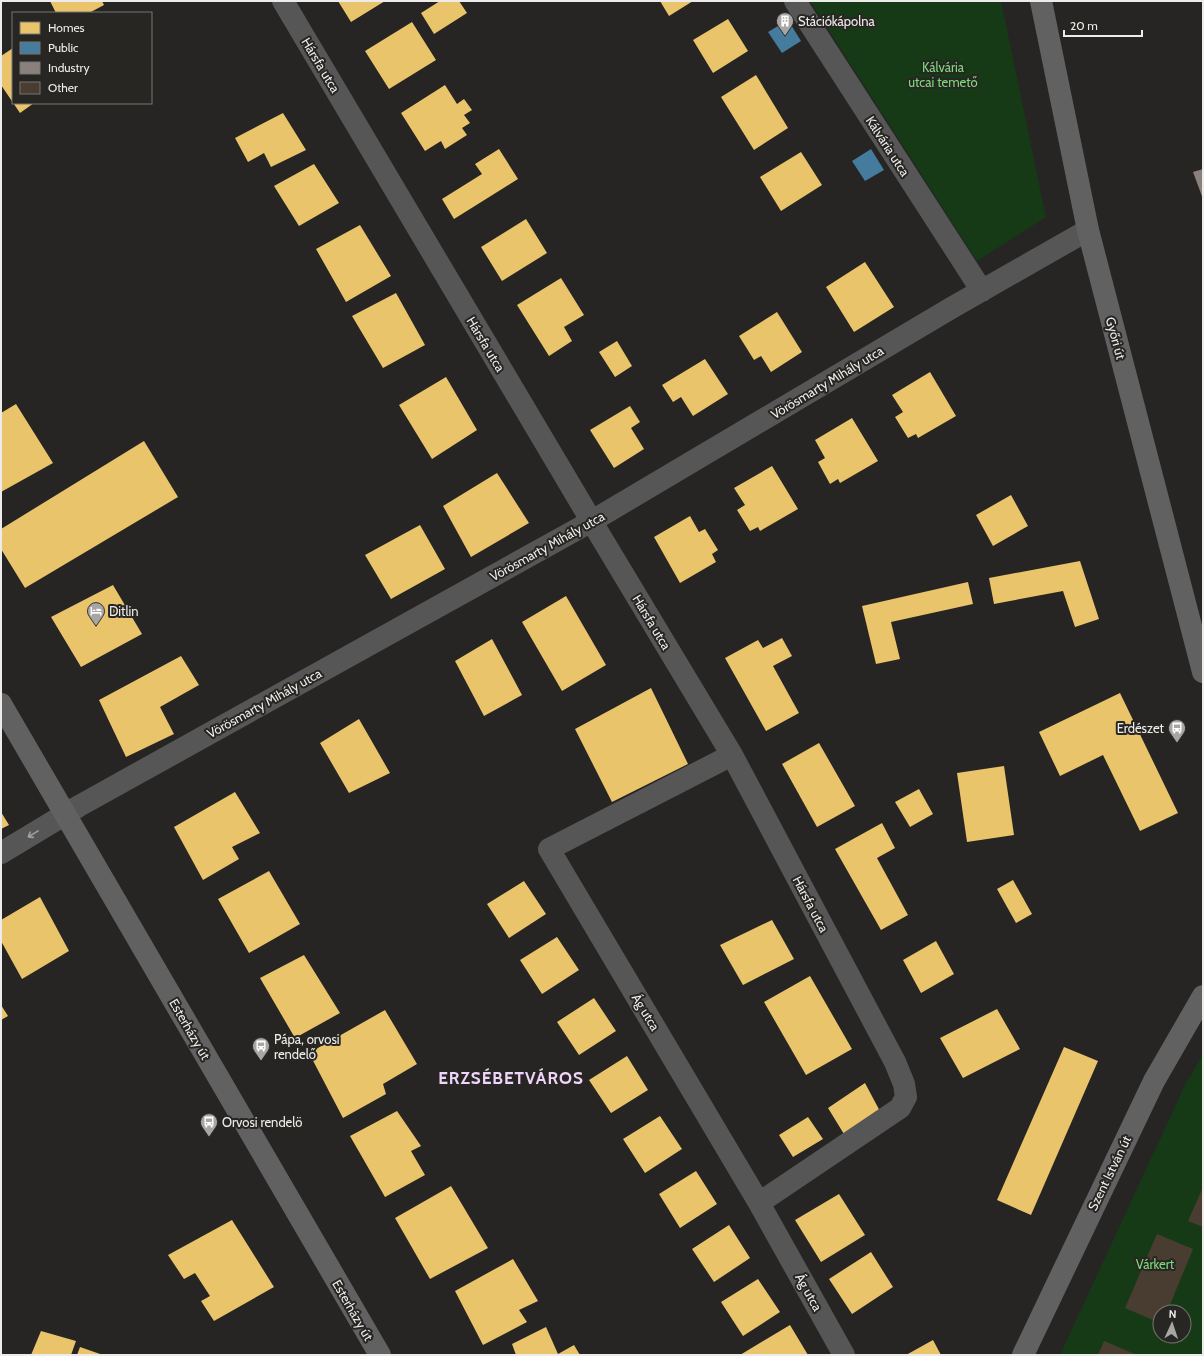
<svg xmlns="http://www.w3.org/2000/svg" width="1204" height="1356" viewBox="0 0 1204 1356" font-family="Cabin,sans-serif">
  <rect width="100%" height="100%" fill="#262524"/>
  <path fill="#163a16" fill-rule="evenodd" d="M810,1H1001L1046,217L977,261Z
    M1203,1054V1355H1060L1185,1085ZM1160,1312H1184V1336H1160Z"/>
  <path fill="#e9c46a" d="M50,1H102L104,5L89,13H56Z
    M338,1H385L351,22Z
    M440,1H459L467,13L434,34L421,13Z
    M660,1H693L669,16Z
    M728,19L748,51L713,73L693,40Z
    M412,22L436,60L389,89L365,51Z
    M13,48V103H34L20,113L1,85V56Z
    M756,75L788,128L754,150L721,97Z
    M445,85L457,104L464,99L472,110L464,115L470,123L462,128L467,135L445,149L441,141L425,151L401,113Z
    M283,113L306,150L271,167L264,153L248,162L235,138Z
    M499,149L518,179L454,219L442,199L482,174L475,164Z
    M801,152L822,185L781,211L760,177Z
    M314,164L339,203L299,226L274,186Z
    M526,219L547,253L502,281L481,247Z
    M360,225L391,276L346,302L316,249Z
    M865,262L894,307L854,332L826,287Z
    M561,278L584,315L564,327L572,341L549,356L517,305Z
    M396,293L425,345L383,368L352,316Z
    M777,312L802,352L771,372L761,356L754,360L739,336Z
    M617,341L632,366L615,377L599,352Z
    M705,359L728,394L693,416L681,397L673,402L662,385Z
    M930,372L956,416L918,438L916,434L908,438L895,417L903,412L892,395Z
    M446,377L477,430L432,459L399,405Z
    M16,404L53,463L1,492V413Z
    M630,406L640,422L631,428L644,449L614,468L590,430Z
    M852,418L878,461L840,483L838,479L830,484L818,462L825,458L815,440Z
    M144,441L178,497L25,588L1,549V529Z
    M772,466L798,509L760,531L758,527L750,531L737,510L745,505L734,488Z
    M497,473L529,523L471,557L443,506Z
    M1011,495L1028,526L993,546L976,515Z
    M690,516L699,532L705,529L718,550L712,554L716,562L680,583L654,537Z
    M420,525L445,569L391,599L365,555Z
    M1080,561L1099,619L1075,627L1063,591L994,604L989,578Z
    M968,582L973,604L891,622L900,659L876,664L862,606Z
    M113,585L142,634L81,667L51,617Z
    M566,596L606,665L562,691L522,622Z
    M782,638L792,656L773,666L799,713L766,731L725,658L758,640L763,648Z
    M492,639L522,695L484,716L455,661Z
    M181,656L199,685L160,707L174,734L126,757L99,700Z
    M651,688L688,764L612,802L575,729Z
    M1120,693L1178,813L1140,831L1103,755L1060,776L1039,732Z
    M359,719L390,773L349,793L320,743Z
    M819,743L855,806L817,827L782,764Z
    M1004,766L1014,835L967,842L957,773Z
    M919,789L933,814L910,827L895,802Z
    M235,792L260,833L232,847L239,859L203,880L174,827Z
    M1,812L9,825L1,829Z
    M882,823L895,848L877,858L908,915L881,930L835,849Z
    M269,871L300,924L249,953L218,899Z
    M1013,880L1032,914L1016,923L997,889Z
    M524,881L546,914L509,938L487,904Z
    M40,897L69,951L22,979L1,941V920Z
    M772,920L794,959L743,985L720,945Z
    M557,937L579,970L542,994L520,960Z
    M936,941L954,974L921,993L903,960Z
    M304,955L340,1013L295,1038L260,978Z
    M810,976L852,1049L806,1075L764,1002Z
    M594,998L616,1031L579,1055L557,1022Z
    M1,1005L8,1016L1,1020Z
    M997,1009L1020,1049L963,1078L940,1038Z
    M385,1010L417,1064L383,1084L386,1094L343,1118L309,1053Z
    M1064,1047L1098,1061L1031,1215L997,1200Z
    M627,1056L648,1090L611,1113L589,1080Z
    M865,1083L882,1115L847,1139L828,1108Z
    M397,1111L421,1146L411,1151L425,1175L385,1197L350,1136Z
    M660,1116L682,1149L645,1173L623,1139Z
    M808,1117L823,1139L793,1157L779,1135Z
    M696,1171L717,1204L680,1228L659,1194Z
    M451,1186L488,1248L430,1279L395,1218Z
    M839,1194L865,1235L821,1262L795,1220Z
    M232,1220L274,1287L214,1321L201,1301L210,1296L195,1273L184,1279L168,1255Z
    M729,1225L750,1258L714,1282L692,1249Z
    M871,1252L893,1287L852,1314L829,1279Z
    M513,1259L538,1301L519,1310L527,1322L483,1345L455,1291Z
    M758,1279L780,1312L743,1336L721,1302Z
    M790,1325L808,1355H740Z
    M546,1327L558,1354L574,1345L580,1355H516L512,1344Z
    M41,1331L76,1341L71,1355H31Z
    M933,1340L941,1355H906Z
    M80,1347L103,1355H77Z"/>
  <path fill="#457b9d" d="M788,20L801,41L782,53L768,32Z
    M871,149L884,170L865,181L852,161Z"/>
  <path fill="#8a817c" d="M1203,169V199L1193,172Z"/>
  <path fill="#493d32" d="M1203,1187V1227L1188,1221Z
    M1157,1234L1193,1249L1167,1312H1160V1323L1125,1308Z
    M1104,1341L1137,1355H1098Z"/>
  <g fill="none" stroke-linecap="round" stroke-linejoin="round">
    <path stroke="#575656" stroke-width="22" d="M283,1L598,532L732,755L895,1062L904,1084L906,1097L900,1108L759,1203
      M795,1L982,291
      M732,755L549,849L759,1203L844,1355
      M1,853L79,806L592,521L953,307L1088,230"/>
    <path stroke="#626161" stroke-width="22" d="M1041,1L1088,230L1203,672
      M1,704L380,1355
      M1023,1355L1154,1081L1203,996"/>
  </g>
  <defs><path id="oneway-shaft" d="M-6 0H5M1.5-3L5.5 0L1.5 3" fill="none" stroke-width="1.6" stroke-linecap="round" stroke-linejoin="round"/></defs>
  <use stroke="#a2a1a0" href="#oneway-shaft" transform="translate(33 834) rotate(149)"/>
  <defs>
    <g id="building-pin" transform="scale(0.9)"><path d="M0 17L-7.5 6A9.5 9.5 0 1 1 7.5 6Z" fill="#a7a6a5" stroke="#272623"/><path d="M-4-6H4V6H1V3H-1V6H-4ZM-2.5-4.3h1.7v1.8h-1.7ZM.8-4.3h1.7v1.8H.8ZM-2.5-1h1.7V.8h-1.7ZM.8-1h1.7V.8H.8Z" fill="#fff"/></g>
    <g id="hotel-pin" transform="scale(0.9)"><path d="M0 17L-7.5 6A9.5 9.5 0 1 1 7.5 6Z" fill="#a7a6a5" stroke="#272623"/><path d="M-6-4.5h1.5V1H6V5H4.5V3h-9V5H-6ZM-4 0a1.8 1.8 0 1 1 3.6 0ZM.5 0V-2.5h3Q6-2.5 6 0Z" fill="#fff"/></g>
    <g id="bus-pin" transform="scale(0.9)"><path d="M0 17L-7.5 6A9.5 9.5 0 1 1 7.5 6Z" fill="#a7a6a5" stroke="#272623"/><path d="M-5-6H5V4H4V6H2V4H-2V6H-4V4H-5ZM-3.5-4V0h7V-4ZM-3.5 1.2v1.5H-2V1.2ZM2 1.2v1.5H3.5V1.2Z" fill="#fff"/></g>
  </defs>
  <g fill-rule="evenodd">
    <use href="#building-pin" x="785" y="21"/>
    <use href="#hotel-pin" x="96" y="611"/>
    <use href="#bus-pin" x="1177" y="728"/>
    <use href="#bus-pin" x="261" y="1046"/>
    <use href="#bus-pin" x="209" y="1122"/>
  </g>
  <g text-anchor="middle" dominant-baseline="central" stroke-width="4" stroke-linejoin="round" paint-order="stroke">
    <g font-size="13" fill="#edecea" stroke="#272623" text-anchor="start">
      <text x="798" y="21">Stációkápolna</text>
      <text x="109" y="611">Ditlin</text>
      <text x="1164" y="728" text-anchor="end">Erdészet</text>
      <text x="274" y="1039">Pápa, orvosi<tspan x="274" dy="15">rendelő</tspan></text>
      <text x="222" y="1122">Orvosi rendelö</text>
    </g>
    <g font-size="13" fill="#edecea" stroke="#272623">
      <text transform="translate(321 65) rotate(59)">Hársfa utca</text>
      <text transform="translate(888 146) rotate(57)">Kálvária utca</text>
      <text transform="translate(1116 338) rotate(75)">Győri út</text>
      <text transform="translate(486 344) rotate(59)">Hársfa utca</text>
      <text transform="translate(827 382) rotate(-31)">Vörösmarty Mihály utca</text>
      <text transform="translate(547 546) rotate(-29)">Vörösmarty Mihály utca</text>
      <text transform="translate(652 622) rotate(59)">Hársfa utca</text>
      <text transform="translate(264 703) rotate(-29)">Vörösmarty Mihály utca</text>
      <text transform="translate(811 904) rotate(62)">Hársfa utca</text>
      <text transform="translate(646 1012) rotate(59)">Ág utca</text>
      <text transform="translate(190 1029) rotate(60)">Esterházy út</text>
      <text transform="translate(1109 1173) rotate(-64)">Szent István út</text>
      <text transform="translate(809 1292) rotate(61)">Ág utca</text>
      <text transform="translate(353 1310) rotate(60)">Esterházy út</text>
    </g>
    <g font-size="13" fill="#7dd97c" stroke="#272623">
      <text x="943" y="67">Kálvária<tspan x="943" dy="15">utcai temető</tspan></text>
      <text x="1155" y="1264">Várkert</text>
    </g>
    <g font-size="17" font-weight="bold" letter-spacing="1" fill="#f0d5fb" stroke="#272623">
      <text x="511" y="1078">ERZSÉBETVÁROS</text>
    </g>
  </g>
  <rect width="1204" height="1356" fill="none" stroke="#edecea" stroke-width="4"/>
  <rect x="12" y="12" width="140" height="92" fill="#272623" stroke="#767573"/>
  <rect x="20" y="22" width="20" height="12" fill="#e9c46a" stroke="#767573"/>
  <text x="48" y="32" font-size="12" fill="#edecea">Homes</text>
  <rect x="20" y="42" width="20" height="12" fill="#457b9d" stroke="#767573"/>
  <text x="48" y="52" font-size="12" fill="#edecea">Public</text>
  <rect x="20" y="62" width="20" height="12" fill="#8a817c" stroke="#767573"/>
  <text x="48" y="72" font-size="12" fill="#edecea">Industry</text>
  <rect x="20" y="82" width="20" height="12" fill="#493d32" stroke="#767573"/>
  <text x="48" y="92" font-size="12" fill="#edecea">Other</text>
  <g transform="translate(1172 1324) rotate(3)"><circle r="19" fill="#272623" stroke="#767573"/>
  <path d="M0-3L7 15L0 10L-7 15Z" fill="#a7a6a5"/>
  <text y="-6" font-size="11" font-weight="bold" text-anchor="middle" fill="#edecea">N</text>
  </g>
  <path d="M1064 30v6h78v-6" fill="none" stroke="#edecea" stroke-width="2"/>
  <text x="1070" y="30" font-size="12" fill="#edecea" stroke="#272623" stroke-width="3" paint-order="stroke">20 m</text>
</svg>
